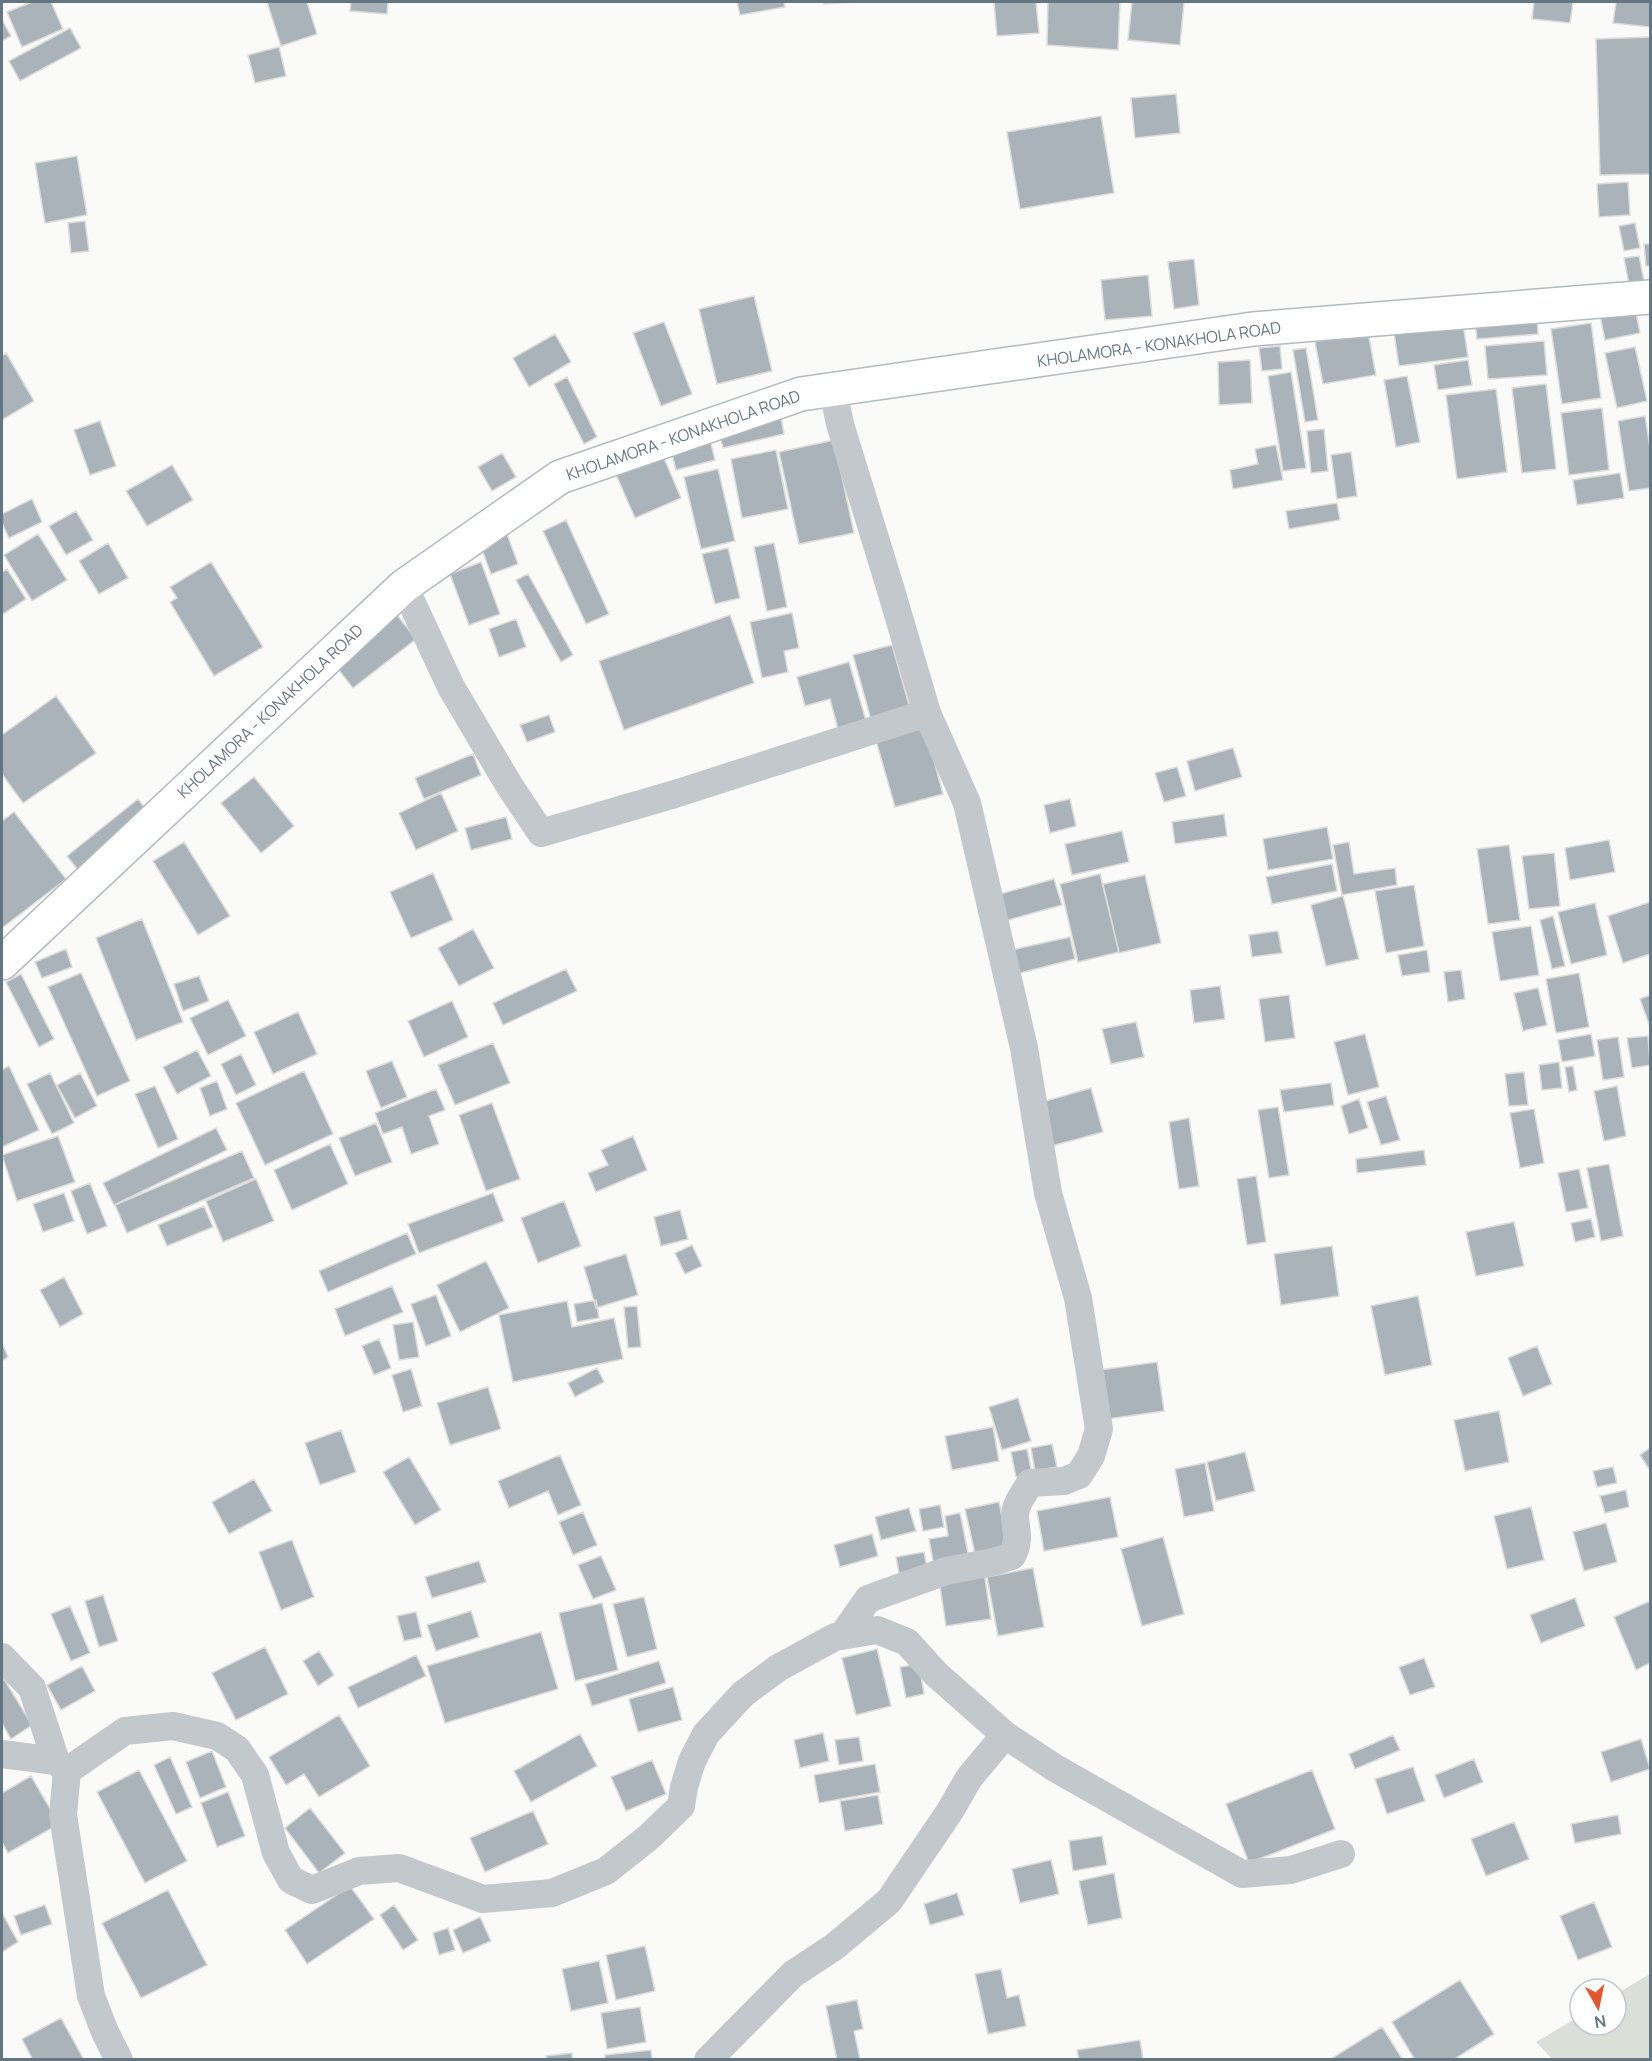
<svg xmlns="http://www.w3.org/2000/svg" width="1652" height="2061" viewBox="0 0 1652 2061" font-family="Manrope,sans-serif">
  <rect width="100%" height="100%" fill="#fafaf8"/>
  <path fill="#dadfd7" d="M1650,1974V2059H1552L1536,2042L1580,2016V2025H1616V1994Z"/>
  <path fill="#aab3b9" stroke="#dcdcda" stroke-width="1.5" d="M32,2H51L63,29L22,47L7,12Z
    M267,2H307L317,34L281,46Z
    M351,2H388L387,14L350,11Z
    M737,2H784L785,7L740,15Z
    M824,2H854L824,4Z
    M994,2H1036L1039,33L997,36Z
    M1048,2H1120L1118,50L1047,45Z
    M1132,2H1184L1180,45L1128,40Z
    M1534,2H1573L1570,23L1532,19Z
    M1616,2H1650V27L1613,23Z
    M2,20L11,36L2,41Z
    M70,28L81,48L20,81L9,61Z
    M1650,37V174L1600,175L1596,39Z
    M279,47L286,76L255,83L248,55Z
    M1176,94L1180,133L1135,138L1131,98Z
    M1101,116L1114,193L1020,209L1007,132Z
    M77,156L87,215L45,223L35,163Z
    M1628,182L1630,215L1599,217L1597,184Z
    M85,221L89,251L71,253L68,223Z
    M1635,223L1640,248L1624,251L1619,226Z
    M1644,244H1650V266H1646Z
    M1639,256L1644,281L1629,284L1624,258Z
    M1194,259L1199,305L1174,309L1168,262Z
    M1148,275L1152,316L1105,320L1101,280Z
    M754,296L772,371L717,384L699,309Z
    M1634,303L1640,333L1605,340L1599,310Z
    M1537,315L1538,334L1477,339L1475,320Z
    M1462,317L1468,357L1399,366L1393,326Z
    M664,322L692,394L661,406L633,333Z
    M1591,323L1601,398L1562,404L1551,329Z
    M1368,332L1376,375L1323,384L1315,342Z
    M555,334L571,362L529,387L513,358Z
    M1544,341L1547,375L1488,379L1485,346Z
    M1280,346L1282,369L1262,371L1259,348Z
    M1635,347L1647,401L1617,408L1605,353Z
    M1306,348L1318,420L1305,422L1293,350Z
    M6,353L34,401L2,420V356Z
    M1250,360L1252,403L1219,405L1218,362Z
    M1468,360L1472,385L1438,390L1434,365Z
    M1291,372L1306,468L1283,471L1268,376Z
    M1407,376L1420,442L1396,447L1384,380Z
    M567,377L597,437L584,444L554,384Z
    M1546,384L1556,469L1522,473L1512,388Z
    M1496,389L1507,472L1457,479L1446,395Z
    M1602,408L1609,470L1569,475L1561,413Z
    M1645,416L1650,448V488L1629,491L1618,421Z
    M781,417L784,434L723,448L719,431Z
    M100,421L116,466L90,475L74,430Z
    M1324,429L1328,471L1311,473L1307,431Z
    M710,440L715,460L676,470L671,450Z
    M834,440L854,533L799,544L779,452Z
    M1276,445L1283,480L1233,489L1230,470L1258,464L1255,449Z
    M776,450L788,509L742,518L731,459Z
    M661,451L681,498L635,518L614,470Z
    M1351,452L1357,496L1337,499L1331,455Z
    M502,453L516,477L492,491L478,467Z
    M172,465L193,500L147,526L126,491Z
    M718,469L735,541L701,549L684,477Z
    M1620,473L1624,498L1577,505L1573,480Z
    M32,499L42,522L9,538L2,523V514Z
    M1337,503L1340,520L1289,529L1286,511Z
    M76,511L93,540L66,555L49,526Z
    M566,520L609,614L586,624L543,531Z
    M38,534L67,580L32,601L4,555Z
    M507,534L518,564L491,574L480,544Z
    M108,543L128,578L99,594L79,561Z
    M774,543L787,607L767,611L754,547Z
    M728,548L740,598L715,604L702,554Z
    M211,562L263,647L214,676L170,602L177,598L170,587Z
    M481,562L500,614L469,625L450,574Z
    M7,569L26,599L3,614L2,612V572Z
    M528,574L573,655L561,662L516,580Z
    M792,613L799,648L784,651L788,672L762,678L750,622Z
    M397,615L416,639L353,688L334,664Z
    M730,615L754,683L624,730L599,661Z
    M516,619L526,647L499,657L489,629Z
    M892,645L911,712L872,723L853,655Z
    M849,662L866,721L838,729L830,699L805,706L797,677Z
    M56,696L96,753L23,803L2,774V735Z
    M549,715L555,732L527,742L520,725Z
    M924,724L943,794L895,807L875,737Z
    M1233,748L1242,777L1195,791L1187,761Z
    M473,754L481,775L424,799L415,778Z
    M1177,767L1186,796L1164,802L1155,773Z
    M254,777L294,826L261,853L221,803Z
    M441,793L458,831L416,850L399,813Z
    M138,799L153,818L82,875L67,856Z
    M1070,799L1076,826L1050,833L1044,805Z
    M14,812L66,879L2,928V821Z
    M1224,814L1227,836L1175,844L1172,822Z
    M506,817L512,839L471,850L465,828Z
    M1327,827L1333,859L1268,870L1263,839Z
    M1122,831L1129,862L1072,875L1065,844Z
    M1609,840L1615,872L1570,880L1565,848Z
    M184,842L230,916L198,935L153,861Z
    M1349,842L1354,874L1395,868L1397,885L1342,895L1333,845Z
    M1509,845L1520,920L1488,924L1477,849Z
    M1554,853L1560,906L1529,909L1522,856Z
    M1332,864L1337,891L1272,904L1266,877Z
    M433,873L453,920L411,938L390,892Z
    M1100,874L1119,952L1078,962L1060,884Z
    M1145,875L1161,943L1119,953L1103,884Z
    M1054,879L1062,905L1001,922L993,896Z
    M1414,885L1424,946L1386,953L1375,891Z
    M1343,896L1359,959L1326,966L1311,905Z
    M1650,902V954L1623,963L1608,916Z
    M1595,903L1607,955L1571,964L1558,912Z
    M1553,916L1565,966L1552,969L1540,920Z
    M142,919L183,1022L136,1040L96,938Z
    M1531,926L1539,975L1500,981L1492,932Z
    M473,929L494,968L459,986L438,948Z
    M1278,931L1282,953L1252,957L1249,935Z
    M1070,937L1075,959L1008,976L1003,952Z
    M66,949L72,967L42,978L35,962Z
    M1427,950L1430,972L1402,976L1398,955Z
    M566,969L577,991L503,1025L493,1003Z
    M1461,970L1465,999L1448,1002L1444,972Z
    M81,973L130,1081L97,1096L48,987Z
    M1579,973L1589,1027L1556,1033L1546,979Z
    M21,974L54,1039L39,1047L6,982Z
    M199,976L209,1001L183,1011L174,984Z
    M1220,986L1225,1019L1194,1023L1190,990Z
    M1538,988L1547,1025L1523,1031L1514,993Z
    M1289,995L1295,1038L1265,1042L1259,999Z
    M1650,995V1027L1640,999Z
    M228,1000L246,1036L208,1055L190,1018Z
    M452,1001L468,1037L424,1057L408,1021Z
    M298,1012L317,1054L273,1074L254,1032Z
    M1136,1022L1144,1057L1111,1064L1102,1029Z
    M1365,1034L1379,1087L1348,1095L1334,1042Z
    M1591,1034L1595,1056L1562,1062L1558,1040Z
    M1648,1036L1650,1065L1632,1068L1627,1038Z
    M1618,1037L1624,1077L1603,1080L1597,1040Z
    M493,1043L510,1083L455,1105L438,1065Z
    M197,1050L211,1076L177,1094L163,1067Z
    M241,1054L256,1085L236,1095L221,1064Z
    M392,1061L407,1097L381,1108L366,1071Z
    M1559,1062L1562,1088L1542,1090L1539,1065Z
    M9,1066L39,1130L2,1147V1070Z
    M1573,1066L1577,1090L1569,1092L1565,1067Z
    M304,1071L333,1134L265,1165L236,1103Z
    M1524,1072L1528,1105L1509,1106L1505,1074Z
    M50,1073L74,1123L52,1134L27,1084Z
    M80,1073L97,1106L75,1118L57,1085Z
    M217,1081L227,1109L210,1116L200,1088Z
    M1331,1083L1334,1105L1284,1112L1280,1090Z
    M155,1086L178,1139L158,1148L135,1094Z
    M1617,1086L1626,1136L1604,1141L1594,1091Z
    M1091,1088L1103,1132L1048,1147L1035,1104Z
    M436,1089L445,1110L429,1116L439,1144L411,1154L402,1127L383,1134L375,1113Z
    M1386,1096L1400,1140L1381,1145L1367,1102Z
    M1359,1099L1368,1128L1349,1134L1341,1106Z
    M492,1103L520,1179L486,1191L459,1115Z
    M1278,1107L1289,1175L1269,1178L1258,1110Z
    M1534,1109L1544,1163L1520,1168L1510,1113Z
    M1189,1118L1199,1186L1179,1189L1169,1122Z
    M376,1123L392,1162L355,1176L339,1138Z
    M216,1128L227,1150L114,1205L103,1183Z
    M58,1136L75,1182L17,1201L2,1155Z
    M633,1136L647,1170L596,1192L588,1173L608,1165L601,1150Z
    M330,1144L348,1184L292,1210L274,1170Z
    M1424,1150L1426,1165L1357,1173L1356,1159Z
    M242,1151L254,1178L127,1233L115,1205Z
    M1609,1164L1623,1236L1601,1241L1587,1168Z
    M1579,1169L1588,1208L1566,1212L1558,1173Z
    M1256,1176L1266,1242L1247,1245L1237,1179Z
    M256,1179L274,1221L223,1242L206,1201Z
    M90,1183L107,1226L87,1234L71,1191Z
    M64,1193L74,1221L43,1232L33,1204Z
    M493,1193L504,1221L419,1253L408,1224Z
    M564,1201L581,1246L538,1263L521,1218Z
    M204,1206L213,1227L167,1246L158,1225Z
    M680,1210L688,1239L661,1246L654,1217Z
    M1591,1219L1595,1237L1575,1242L1571,1223Z
    M1514,1222L1524,1266L1476,1276L1466,1232Z
    M407,1233L416,1254L328,1292L319,1271Z
    M692,1245L702,1266L685,1274L675,1253Z
    M1332,1246L1339,1296L1281,1305L1274,1254Z
    M626,1254L638,1295L596,1308L584,1267Z
    M486,1261L509,1308L460,1332L437,1285Z
    M64,1277L83,1314L60,1327L40,1290Z
    M392,1286L403,1312L345,1336L335,1309Z
    M436,1295L451,1336L426,1346L411,1304Z
    M1418,1296L1432,1365L1385,1375L1371,1306Z
    M596,1300L599,1318L577,1322L574,1304Z
    M567,1301L572,1327L614,1318L623,1359L513,1382L499,1315Z
    M637,1306L641,1347L628,1348L624,1307Z
    M413,1322L419,1357L399,1360L393,1325Z
    M379,1339L391,1368L374,1375L362,1346Z
    M2,1343L8,1357L2,1361Z
    M1537,1346L1552,1384L1523,1396L1508,1358Z
    M1157,1362L1164,1411L1107,1419L1100,1370Z
    M597,1368L604,1382L575,1397L568,1383Z
    M411,1369L422,1406L403,1412L392,1375Z
    M488,1387L501,1429L450,1445L437,1403Z
    M1018,1398L1031,1441L1002,1450L989,1407Z
    M1499,1411L1509,1462L1465,1471L1454,1420Z
    M993,1427L999,1461L952,1470L945,1436Z
    M341,1430L356,1472L320,1485L305,1443Z
    M1052,1444L1057,1467L1035,1471L1031,1448Z
    M1650,1448V1468L1649,1469L1640,1455Z
    M1027,1449L1032,1474L1016,1477L1011,1452Z
    M1245,1452L1255,1491L1216,1501L1207,1462Z
    M560,1455L581,1505L558,1515L548,1491L509,1508L498,1481Z
    M409,1457L441,1510L415,1525L383,1472Z
    M1205,1463L1214,1511L1184,1517L1175,1469Z
    M1613,1467L1617,1483L1597,1487L1593,1471Z
    M254,1479L272,1511L229,1534L212,1502Z
    M1626,1490L1629,1507L1605,1513L1600,1496Z
    M1110,1497L1118,1537L1044,1551L1037,1511Z
    M999,1502L1008,1548L975,1554L965,1509Z
    M940,1505L944,1527L923,1531L919,1509Z
    M1531,1507L1544,1560L1507,1569L1494,1516Z
    M909,1508L916,1531L881,1540L875,1517Z
    M583,1512L597,1545L573,1555L559,1522Z
    M960,1513L969,1558L934,1566L929,1539L948,1536L945,1516Z
    M1606,1523L1617,1562L1584,1571L1573,1532Z
    M872,1534L878,1556L840,1567L834,1545Z
    M1163,1537L1184,1614L1142,1626L1121,1549Z
    M292,1540L314,1597L281,1610L259,1552Z
    M924,1552L928,1573L900,1578L896,1557Z
    M601,1556L616,1590L593,1599L578,1565Z
    M479,1561L486,1582L432,1598L425,1577Z
    M1033,1568L1044,1627L998,1636L987,1577Z
    M984,1572L991,1619L946,1626L939,1580Z
    M103,1595L118,1641L99,1647L85,1601Z
    M644,1597L657,1649L627,1657L613,1604Z
    M1575,1598L1585,1626L1541,1643L1530,1615Z
    M1650,1601V1663L1636,1670L1614,1617Z
    M602,1603L618,1670L575,1681L559,1613Z
    M70,1606L90,1653L71,1661L51,1614Z
    M471,1611L479,1637L436,1651L427,1625Z
    M416,1612L422,1637L404,1641L397,1616Z
    M541,1632L558,1689L445,1723L427,1666Z
    M265,1647L288,1694L236,1720L212,1673Z
    M877,1649L891,1706L856,1715L842,1658Z
    M319,1651L334,1675L318,1686L303,1661Z
    M416,1655L426,1676L358,1708L348,1687Z
    M1424,1658L1435,1687L1410,1695L1399,1667Z
    M659,1661L666,1683L592,1706L585,1684Z
    M919,1664L924,1694L906,1698L900,1667Z
    M82,1666L95,1691L61,1710L47,1685Z
    M4,1679L32,1725L11,1739L2,1723V1681Z
    M673,1687L682,1720L638,1732L629,1699Z
    M339,1715L370,1766L319,1797L304,1774L286,1785L269,1757Z
    M823,1733L829,1761L800,1768L794,1740Z
    M580,1734L597,1766L531,1802L514,1771Z
    M1393,1735L1400,1750L1355,1769L1349,1754Z
    M859,1737L863,1761L839,1765L835,1740Z
    M1641,1739L1650,1769L1611,1782L1601,1752Z
    M212,1751L226,1787L200,1798L186,1762Z
    M170,1757L192,1807L176,1814L154,1765Z
    M1474,1759L1483,1782L1444,1798L1435,1775Z
    M652,1760L666,1794L626,1811L611,1777Z
    M875,1764L880,1792L819,1803L814,1775Z
    M1413,1767L1425,1801L1387,1814L1375,1779Z
    M139,1770L187,1861L145,1883L97,1792Z
    M1312,1770L1335,1829L1249,1863L1226,1804Z
    M31,1776L59,1824L8,1853L2,1842V1793Z
    M228,1792L245,1836L217,1847L201,1803Z
    M878,1795L883,1824L845,1831L840,1801Z
    M310,1808L345,1853L319,1873L285,1828Z
    M533,1811L548,1844L485,1872L470,1838Z
    M1618,1815L1621,1834L1575,1843L1571,1824Z
    M1514,1822L1529,1859L1486,1876L1471,1839Z
    M1102,1836L1107,1865L1073,1871L1069,1841Z
    M1051,1860L1059,1894L1020,1903L1012,1869Z
    M1114,1873L1122,1918L1088,1925L1079,1881Z
    M350,1886L374,1919L307,1964L285,1930Z
    M168,1890L207,1965L141,1998L102,1923Z
    M957,1893L964,1915L930,1925L924,1904Z
    M1594,1902L1612,1947L1578,1960L1560,1916Z
    M45,1905L52,1924L21,1935L14,1916Z
    M394,1905L418,1940L403,1950L380,1915Z
    M2,1913L18,1942L2,1952Z
    M480,1917L491,1941L463,1953L453,1930Z
    M448,1928L455,1950L439,1955L433,1933Z
    M645,1946L655,1991L616,2000L606,1955Z
    M599,1961L608,2003L571,2011L562,1969Z
    M1001,1969L1007,1998L1019,1995L1026,2026L988,2034L975,1974Z
    M1460,1980L1494,2034L1453,2060H1415L1392,2022Z
    M857,2000L863,2029L854,2031L860,2059L837,2060L826,2006Z
    M640,2007L646,2042L607,2049L601,2013Z
    M61,2018L84,2060H33L22,2039Z
    M1382,2027L1403,2060H1329Z
    M1140,2040L1143,2060H1079L1077,2050Z
    M651,2050L652,2060H605V2055Z
    M572,2053V2060H547L546,2056Z"/>
  <g fill="none" stroke-linecap="round" stroke-linejoin="round">
    <g stroke="#b3babf" stroke-width="36">
      <path id="secondary" d="M2,963L404,586L560,477L801,394L1253,329L1650,297"/>
    </g>
    <path stroke="#c3c8cc" stroke-width="28" d="M404,586L451,687L509,785L541,833L675,794L927,713L890,587L840,424L833,390
      M842,1636L868,1599L946,1571L993,1562L1012,1556C1023,1536 1012,1524 1016,1509C1018,1500 1026,1491 1030,1483L1064,1481L1079,1475L1091,1456L1099,1429L1078,1298L1048,1193L1024,1048L967,803L927,713
      M2,1657L32,1688L56,1761L67,1771L125,1731L173,1726L217,1736L237,1749L255,1775L276,1853L291,1880L312,1890L359,1871L399,1868L483,1899L552,1893L606,1871L649,1837L681,1806L684,1787L692,1761L706,1734L743,1694L778,1668L835,1637L877,1630L907,1642L936,1674L1005,1735L1055,1768L1242,1874L1291,1870L1341,1854
      M2,1754L56,1761
      M67,1771L63,1815L91,1996L105,2032L119,2060
      M708,2060L793,1974L834,1947L889,1901L950,1811L969,1778L1005,1735"/>
    <use href="#secondary" stroke="#fff" stroke-width="33"/>
  </g>
  <g text-anchor="middle" dominant-baseline="central" stroke-width="6" stroke-linejoin="round" paint-order="stroke">
    <g font-size="16" fill="#657683" stroke="#fff">
      <text transform="translate(1159 344) rotate(-8)">KHOLAMORA - KONAKHOLA ROAD</text>
      <text transform="translate(683 435) rotate(-19)">KHOLAMORA - KONAKHOLA ROAD</text>
      <text transform="translate(270 711) rotate(-43)">KHOLAMORA - KONAKHOLA ROAD</text>
    </g>
  </g>
  <rect width="1652" height="2061" fill="none" stroke="#657683" stroke-width="6"/>
  <g transform="translate(1598 2007) rotate(171)"><circle r="28" fill="#ffffff" stroke="#c1c8cd" stroke-width="1.5"/>
  <path d="M0-4.5L10 22L0 15L-10 22Z" fill="#e4572e"/>
  <text y="-9" font-size="16" font-weight="bold" text-anchor="middle" fill="#657683">N</text>
  </g>
</svg>
